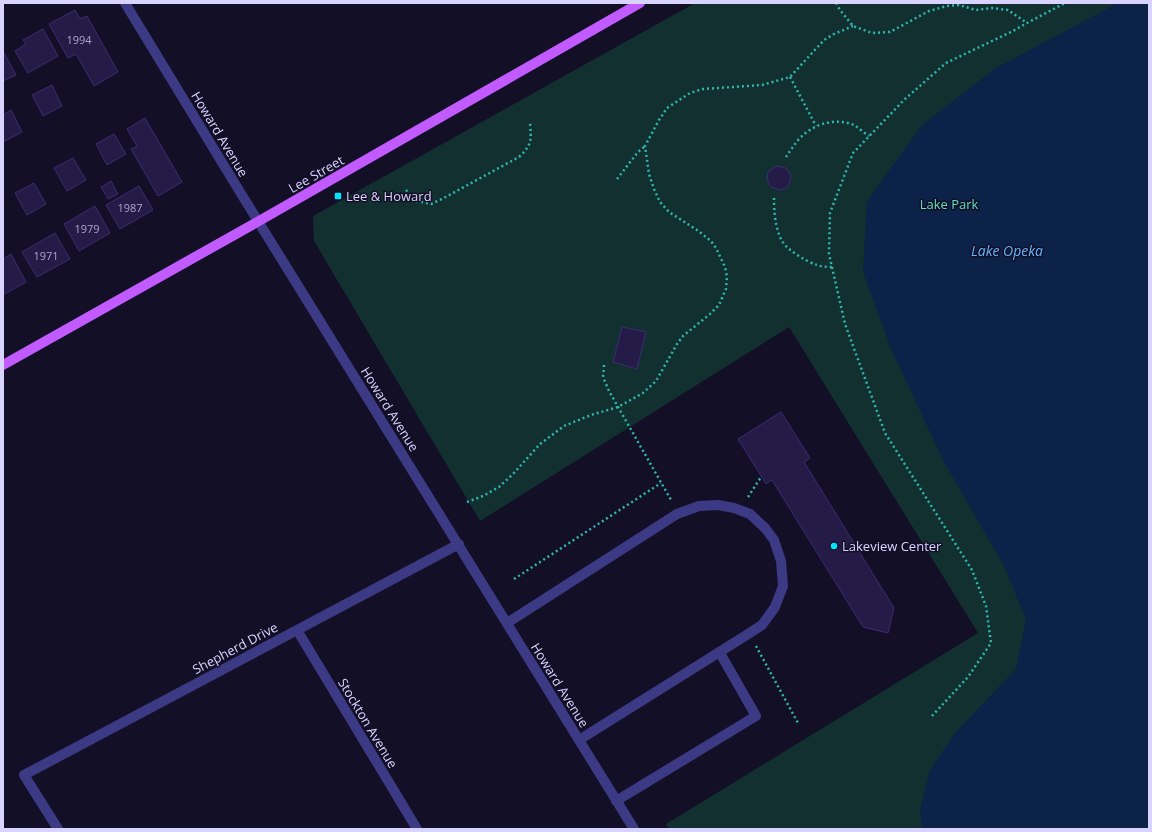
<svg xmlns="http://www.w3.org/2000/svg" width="1152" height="832" viewBox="0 0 1152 832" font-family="'Open Sans',sans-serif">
  <rect width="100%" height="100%" fill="#130f26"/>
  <path fill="#12302f" d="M695,3H1149V829H669L666,824L978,633L789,327L480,521L314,241L313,216Z"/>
  <path fill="#0c2248" d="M1118,3H1149V829H922L920,809L930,770L955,733L1016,669L1026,620L1004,566L943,460L891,349L863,272L867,201L922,125L996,68Z"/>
  <path fill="#241b47" stroke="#3b2d73" d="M75,10L80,19L87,16L118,72L94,86L76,54L68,58L49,24Z
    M43,29L58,56L28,73L15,51L26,44L23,40Z
    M3,51L16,75L3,81Z
    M52,85L62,106L43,116L32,95Z
    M11,110L22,132L3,142V115Z
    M145,118L182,182L158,196L131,149L137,146L127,129Z
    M114,134L126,154L107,165L96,144Z
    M73,158L86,180L67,191L54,168Z
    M777,166L786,168L791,176L789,186L781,190L771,187L767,179L768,172Z
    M111,181L118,194L108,199L101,187Z
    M34,183L46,204L27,215L15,193Z
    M139,186L153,210L120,229L106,205Z
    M95,206L110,233L79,251L64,224Z
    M55,233L70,259L37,277L22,252Z
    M11,254L26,282L3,295V259Z
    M622,327L646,332L637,369L613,362Z
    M781,412L810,458L804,462L894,608L888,633L863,627L772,480L766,484L738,439Z"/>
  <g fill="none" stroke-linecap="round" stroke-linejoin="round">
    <path stroke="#2fb8b0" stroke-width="2.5" stroke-dasharray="2 3" stroke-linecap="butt" d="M836,3L840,10L853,26L872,33L890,32L929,11L947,6L959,5L976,10L992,8L1008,10L1027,23
      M790,77L816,126
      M786,157C790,151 794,145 799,139C813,124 835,117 854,125C859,128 864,133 869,136
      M617,179L638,152L645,146
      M406,190L416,201L431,204L442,199L519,157C533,144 531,139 530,122
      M774,198C774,211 775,228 782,241C787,250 807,262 817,265C822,267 828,267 833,267
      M604,365L603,377L609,391L671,500
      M748,497L761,477
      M467,502L483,496L499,487L513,474L540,444L564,426L591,415L618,407L643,393L656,381L677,344L683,336L710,314L719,305L726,289L727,277L725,267L716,248L711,241L697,230L669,212L660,202L654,189L649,174L645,146L659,120L667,108L690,93L703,89L762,85L790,77L824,40L834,34L853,26
      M514,579L661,483
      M756,646L798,723
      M932,716L968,677L991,643L986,606L972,570L885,433L845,324L829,254L830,213L853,153L905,99L946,63L1013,31L1027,23L1065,3"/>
    <path stroke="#3d3a85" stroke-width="10" d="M125,3L240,192L634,829
      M507,623L677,514L699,506L718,505L734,508L750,514L765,528L774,540L781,561L783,586L775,607L762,625L745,636L579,740
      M297,630L417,829
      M616,801L756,716L720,653
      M58,829L24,775L459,544"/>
    <path stroke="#c25bff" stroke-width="10" d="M3,365L259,221L640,3"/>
  </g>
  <g fill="#00e5ff" stroke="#130f26" stroke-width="1.5">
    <rect x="334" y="192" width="8" height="8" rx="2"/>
    <circle cx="834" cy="546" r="4"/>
  </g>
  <g text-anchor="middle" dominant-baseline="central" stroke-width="3" stroke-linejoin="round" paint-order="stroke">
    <g font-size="11" fill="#aca6d1">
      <text x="79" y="39">1994</text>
      <text x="130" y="207">1987</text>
      <text x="87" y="228">1979</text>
      <text x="46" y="255">1971</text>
    </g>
    <g font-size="13" fill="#d9d4ff" stroke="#130f26">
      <text transform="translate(220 134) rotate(59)">Howard Avenue</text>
      <text transform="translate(316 174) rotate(-30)">Lee Street</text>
      <text transform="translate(390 409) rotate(58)">Howard Avenue</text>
      <text transform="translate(235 648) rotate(-28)">Shepherd Drive</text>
      <text transform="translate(560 685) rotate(58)">Howard Avenue</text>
      <text transform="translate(368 723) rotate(59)">Stockton Avenue</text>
    </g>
    <g font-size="13" fill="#d9d4ff" stroke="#130f26" text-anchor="start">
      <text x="346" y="196">Lee &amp; Howard</text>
      <text x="842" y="546">Lakeview Center</text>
    </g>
    <g font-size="13" fill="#5fe0c0" stroke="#130f26">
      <text x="949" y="204">Lake Park</text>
    </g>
    <g font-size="14" font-style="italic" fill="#62b6ff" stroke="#130f26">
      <text x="1007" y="250">Lake Opeka</text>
    </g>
  </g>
  <rect width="1152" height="832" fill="none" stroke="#d9d4ff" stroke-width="8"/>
</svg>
